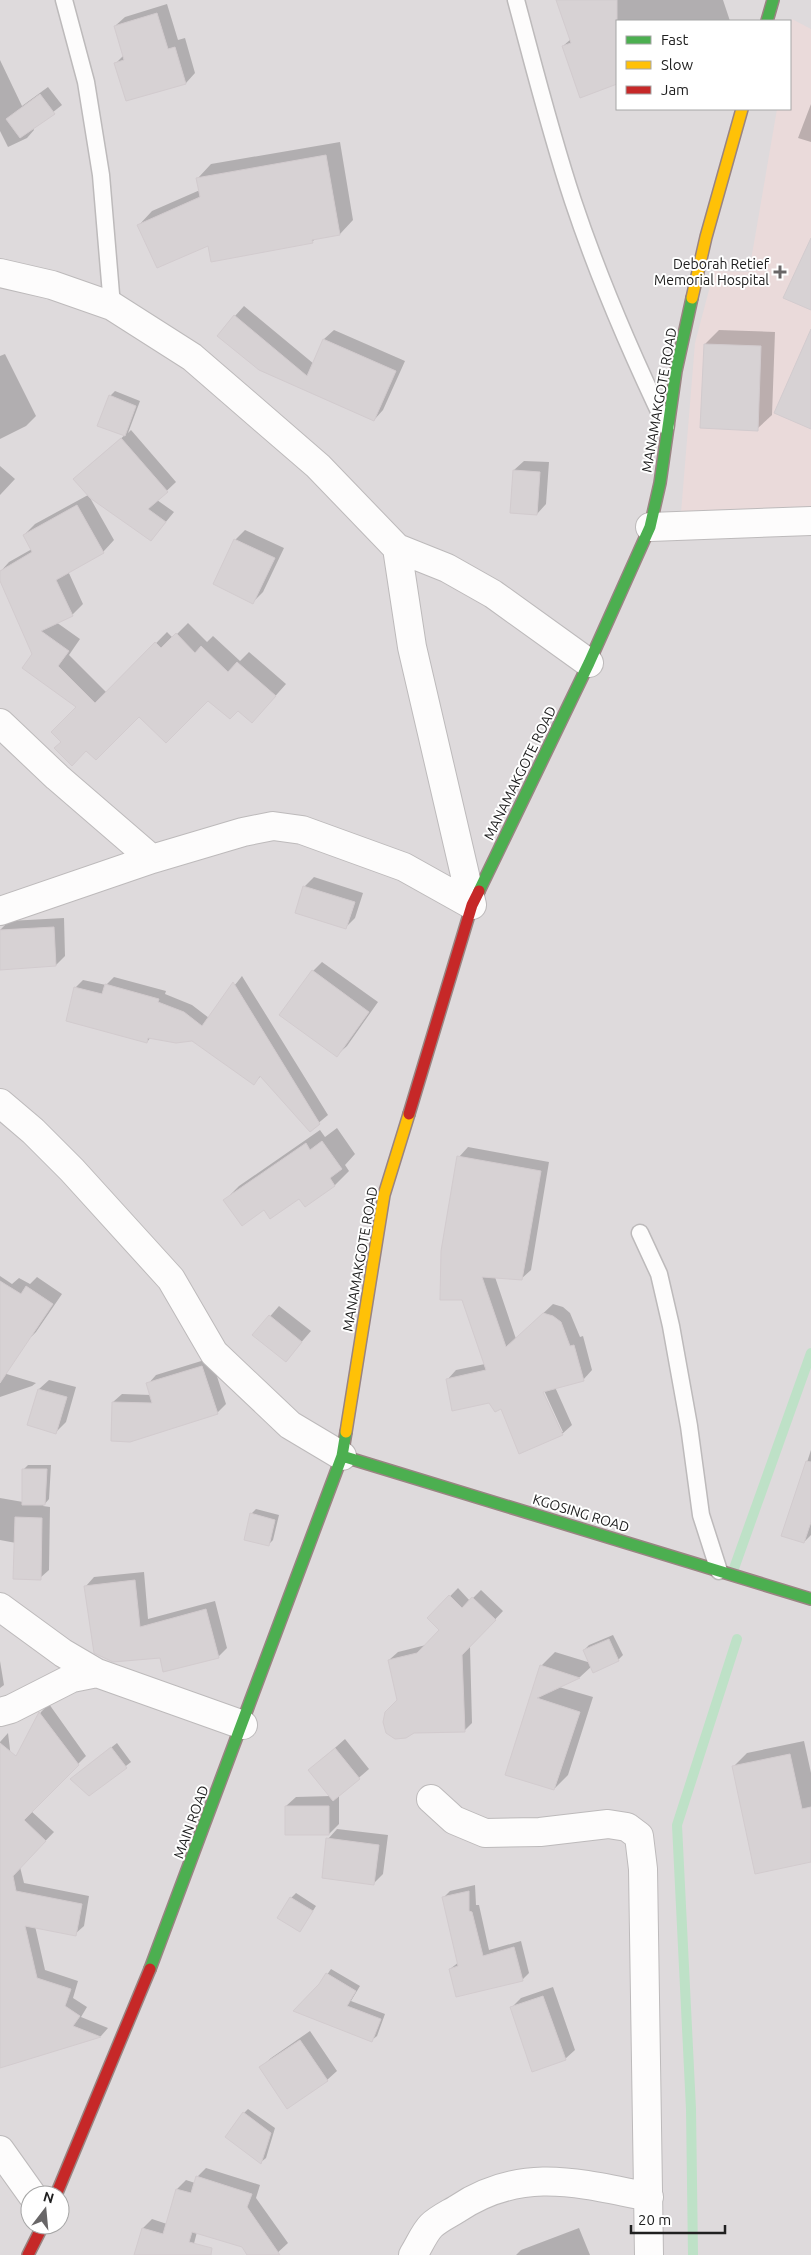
<svg xmlns="http://www.w3.org/2000/svg" width="811" height="2255" viewBox="0 0 811 2255" font-family="Ubuntu,sans-serif">
  <rect width="100%" height="100%" fill="#efe9eb"/>
  <path fill="#dedadc" fill-rule="evenodd" d="M0,0H811V2255H0ZM617,21H790V109H617ZM30,2195H60V2225H30Z"/>
  <path fill="#eadada" d="M792,19L811,29V521L680,525L695,343L714,271L749,272L777,109H790V32Z"/>
  <path fill="#0003" fill-rule="evenodd" d="M557,0H723L730,21H617V83L581,96L563,46L571,39Z
    M167,4L178,40L185,38L195,73L186,83L127,100L116,63L124,55L115,26L125,17Z
    M0,60L22,106L48,87L62,105L33,128L34,130L27,138L8,147L0,131Z
    M811,104V142L798,138Z
    M340,142L353,220L340,234L316,238L312,242L209,244L139,225L152,211L200,190L198,178L211,164Z
    M244,306L314,364L324,339L334,330L405,361L383,410L374,420L260,369L235,316Z
    M719,330L775,332L772,415L757,429L705,344Z
    M5,354L36,416L26,426L0,439V356Z
    M115,391L140,401L128,433L131,430L176,482L157,500L174,512L151,540L89,496L114,540L103,552L68,571L83,604L72,615L56,622L80,639L69,655L107,693L167,632L173,638L188,623L207,642L213,636L240,661L249,652L286,684L263,710L208,699L139,715L86,750L62,742L78,706L34,654L0,578V572L9,562L32,549L24,535L35,524L88,495L84,470L125,435L99,425L110,396Z
    M524,461L549,462L546,504L537,514L514,470Z
    M0,466L15,479L0,495Z
    M245,530L284,548L263,592L253,602L235,540Z
    M314,877L363,893L355,918L346,927L304,887Z
    M64,918L65,956L56,965L0,950V930L9,921Z
    M322,962L378,1002L347,1046L337,1055L313,971Z
    M242,976L328,1115L310,1130L261,1076L254,1083L192,1040L151,1037L147,1042L75,988L83,980L106,985L114,977L166,991L165,994L192,1005L209,1018Z
    M337,1128L355,1154L345,1165L349,1171L335,1185L305,1206L299,1197L265,1208L225,1200L239,1186L320,1130L325,1137Z
    M468,1147L549,1162L531,1270L521,1279L495,1277L516,1339L553,1304L563,1307L570,1313L580,1337L583,1336L592,1370L583,1380L555,1387L572,1425L562,1434L447,1380L456,1370L485,1364L459,1157ZM542,1386L563,1432H560L540,1387Z
    M0,1276L12,1284L19,1278L30,1284L37,1277L62,1294L36,1332L27,1341L0,1323Z
    M279,1306L311,1331L286,1360L254,1335Z
    M211,1358L226,1404L217,1413L113,1402L122,1394L151,1395L148,1384L156,1375Z
    M0,1372L36,1383L32,1386L0,1397Z
    M49,1380L76,1387L66,1422L56,1432L39,1389Z
    M811,1450V1535L804,1542L783,1536Z
    M28,1465H51L49,1499L43,1506L50,1507L49,1570L40,1578L16,1543L0,1540V1498L23,1502L24,1469Z
    M256,1509L279,1515L273,1540L268,1545L251,1514Z
    M144,1572L148,1619L215,1601L227,1648L218,1657H161L86,1586L94,1577Z
    M458,1588L470,1601L481,1590L503,1611L470,1646L472,1723L464,1731L398,1701L389,1660L398,1652L426,1645L441,1630L429,1618Z
    M613,1635L623,1655L618,1660L592,1666L580,1677L559,1687L593,1697L568,1775L554,1789L506,1774L541,1666L555,1652L591,1663L584,1650L589,1645Z
    M0,1661L4,1685L0,1688Z
    M49,1704L86,1756L31,1811L54,1832L20,1867L24,1883L89,1896L84,1926L75,1934L35,1926L45,1970L78,1981L73,1998L87,2007L81,2017L108,2028L101,2036L0,2067V1742L8,1733L12,1766L41,1712Z
    M345,1739L369,1769L339,1795V1824L329,1834L286,1806L296,1797L331,1796L310,1770Z
    M804,1741L811,1773V1861L733,1767L747,1753Z
    M117,1743L131,1762L89,1795L76,1775Z
    M337,1829L388,1835L383,1874L374,1883L328,1839Z
    M475,1885L476,1905H479L489,1950L521,1941L529,1973L522,1980L450,1969L459,1962L443,1898L450,1891Z
    M296,1893L316,1906L300,1931L291,1898Z
    M331,1969L360,1986L351,2001L385,2014L377,2036L372,2040L320,1985Z
    M553,1987L575,2050L565,2059L511,2008L521,1998Z
    M310,2031L337,2071L327,2080L261,2067L271,2058Z
    M248,2109L275,2128L266,2158L261,2162L244,2113Z
    M206,2168L260,2185L256,2198L288,2243L275,2255H249L243,2246L197,2232L191,2255H136L143,2228L152,2219L167,2224L177,2189L186,2180L195,2183L197,2177Z
    M579,2228L590,2255H516L521,2250Z"/>
  <g fill="none" stroke-linecap="round" stroke-linejoin="round">
    <path stroke="#bee1c7" stroke-width="10" d="M732,1574L811,1353
      M693,2255L691,2109L677,1825L737,1639"/>
  </g>
  <path fill="#d7d2d4" stroke="#d2cbce" d="M556,0H617V84L580,98L562,46L571,43Z
    M157,13L168,49L175,47L186,84L126,101L114,63L124,60L114,26Z
    M40,94L55,114L20,138L6,119Z
    M326,155L340,235L312,240L313,243L211,262L208,246L157,268L137,225L200,197L196,178Z
    M811,238V310L783,298Z
    M234,315L307,376L323,339L396,371L374,421L259,370L217,336Z
    M811,329V429L774,413Z
    M704,344L761,346L758,431L700,428Z
    M109,395L136,406L125,436L97,426Z
    M121,438L168,492L148,509L166,522L151,541L90,498L73,479Z
    M513,470L540,472L537,515L510,513Z
    M77,505L104,553L56,580L73,616L41,631L69,651L58,666L95,703L155,642L161,648L176,633L195,653L201,646L228,672L237,662L276,696L252,723L238,711L230,719L208,701L166,743L139,717L96,760L86,751L72,766L54,748L61,742L51,732L76,707L22,668L32,654L0,581V571L32,552L23,535Z
    M234,539L275,558L253,604L213,584Z
    M303,886L355,902L346,929L295,913Z
    M54,927L56,966L0,970V930Z
    M312,970L369,1012L337,1057L279,1015Z
    M233,982L320,1124L310,1132L260,1076L254,1085L192,1041L176,1043L148,1038L147,1043L66,1021L74,987L102,994L105,984L159,999L158,1002L184,1012L202,1026Z
    M322,1141L342,1169L330,1178L335,1186L305,1207L299,1199L270,1219L264,1210L242,1226L223,1200L306,1143L310,1150Z
    M457,1156L541,1171L522,1280L482,1277L506,1347L543,1313L553,1316L561,1322L570,1346L574,1345L584,1381L543,1392L563,1435L519,1454L501,1409L495,1412L489,1403L452,1411L446,1379L486,1370L462,1300H440L441,1251Z
    M0,1281L21,1294L26,1286L53,1304L0,1383Z
    M269,1315L302,1342L286,1362L252,1335Z
    M202,1366L218,1414L130,1442L111,1441L112,1402L152,1403L146,1383Z
    M38,1389L67,1397L56,1434L27,1425Z
    M806,1461L811,1462V1522L804,1543L781,1536Z
    M22,1469H47L45,1505H22Z
    M250,1513L275,1520L269,1546L244,1540Z
    M15,1517L42,1518L41,1580L13,1579Z
    M135,1580L140,1627L206,1609L219,1658L163,1672L160,1658L113,1662L94,1653L84,1586Z
    M449,1595L462,1608L472,1597L496,1620L462,1655L465,1732L414,1733L406,1738L395,1739L386,1733L383,1722L385,1712L397,1700L388,1660L417,1653L439,1630L427,1618Z
    M609,1639L619,1661L593,1673L583,1650Z
    M540,1665L580,1678L537,1698L580,1712L554,1790L505,1775Z
    M39,1712L79,1765L24,1820L46,1841L13,1876L16,1891L82,1904L76,1936L25,1926L37,1978L71,1989L65,2006L80,2016L73,2026L101,2037L0,2068V1743L16,1756Z
    M111,1747L127,1768L89,1796L70,1779Z
    M335,1748L360,1779L333,1801L308,1770Z
    M790,1754L802,1809L811,1807V1862L755,1874L732,1766Z
    M285,1806H329V1835H285Z
    M326,1838L379,1845L374,1885L322,1878Z
    M469,1891V1911L472,1912L483,1956L514,1947L523,1981L456,1997L449,1969L458,1966L442,1897Z
    M290,1897L313,1911L300,1932L277,1918Z
    M326,1973L356,1991L347,2006L381,2019L372,2042L293,2011L319,1984Z
    M543,1996L566,2060L532,2072L510,2007Z
    M300,2040L328,2081L287,2109L259,2067Z
    M243,2112L271,2133L261,2164L225,2137Z
    M196,2176L252,2194L247,2207L280,2255H247L242,2247L192,2232L189,2242L212,2248L211,2255H134L142,2228L163,2234L176,2189L191,2193Z"/>
  <g fill="none" stroke-linecap="round" stroke-linejoin="round">
    <g stroke="#bdbabb" stroke-width="19">
      <path id="lane" d="M64,0L86,82L101,175L112,306
        M516,0C534,67 551,135 573,201C599,279 631,353 666,426
        M640,1233L659,1274L671,1326L689,1426L701,1515L719,1571"/>
    </g>
    <g stroke="#bdbabb" stroke-width="30">
      <path id="street" d="M0,273L52,285L112,306L192,357L318,466L397,548L412,647L472,905
        M650,527L811,521
        M397,548L447,568L493,594L589,663
        M0,723L57,777L152,859L243,832L273,826L302,830L404,867L472,905
        M0,911L152,859
        M0,1103L33,1131L72,1170L171,1279L214,1353L290,1425L342,1456
        M0,1607L63,1653L97,1673L243,1725
        M0,1712L11,1709L72,1678L97,1673
        M431,1799L454,1820L485,1833L540,1832L608,1824L627,1827L639,1836L643,1869L649,2255
        M0,2150L32,2195
        M413,2255C419,2246 424,2233 431,2226C438,2219 449,2214 457,2209C521,2166 579,2183 649,2197"/>
    </g>
    <g stroke="#998482" stroke-width="14">
      <path id="fast" d="M767,21L773,0
        M479,891L589,663L650,527L660,483L676,371L692,298
        M342,1456L811,1599
        M150,1969L342,1456L346,1432"/>
    </g>
    <g stroke="#998482" stroke-width="14">
      <path id="slow" d="M692,298L706,237L742,109
        M346,1432L384,1195L409,1114"/>
    </g>
    <g stroke="#998482" stroke-width="14">
      <path id="jam" d="M409,1114L472,905L479,891
        M56,2195L150,1969
        M28,2255L43,2225"/>
    </g>
    <use href="#lane" stroke="#fdfcfc" stroke-width="16"/>
    <use href="#street" stroke="#fdfcfc" stroke-width="28"/>
    <use href="#fast" stroke="#4caf50" stroke-width="11"/>
    <use href="#slow" stroke="#ffc107" stroke-width="11"/>
    <use href="#jam" stroke="#c62828" stroke-width="11"/>
  </g>
  <path fill="#686667" stroke="#fff" stroke-width="2" d="M777.5 264.5h5v5h5v5h-5v5h-5v-5h-5v-5h5z"/>
  <g text-anchor="middle" dominant-baseline="central" stroke-width="4" stroke-linejoin="round" paint-order="stroke">
    <g font-size="14" fill="#202020" stroke="#fff" text-anchor="end">
      <text x="769" y="264">Deborah Retief<tspan x="769" dy="16">Memorial Hospital</tspan></text>
    </g>
    <g font-size="14" fill="#202020" stroke="#fff">
      <text transform="translate(659 400) rotate(-80)">MANAMAKGOTE ROAD</text>
      <text transform="translate(520 773) rotate(-64)">MANAMAKGOTE ROAD</text>
      <text transform="translate(360 1259) rotate(-80)">MANAMAKGOTE ROAD</text>
      <text transform="translate(581 1513) rotate(17)">KGOSING ROAD</text>
      <text transform="translate(191 1822) rotate(-70)">MAIN ROAD</text>
    </g>
  </g>
  <rect x="616" y="20" width="175" height="90" fill="#ffffff" stroke="#a6a6a6"/>
  <rect x="626" y="36" width="25" height="8" fill="#4caf50" stroke="#a6a6a6"/>
  <text x="661" y="45" font-size="15" fill="#202020">Fast</text>
  <rect x="626" y="61" width="25" height="8" fill="#ffc107" stroke="#a6a6a6"/>
  <text x="661" y="70" font-size="15" fill="#202020">Slow</text>
  <rect x="626" y="86" width="25" height="8" fill="#c62828" stroke="#a6a6a6"/>
  <text x="661" y="95" font-size="15" fill="#202020">Jam</text>
  <g transform="translate(45 2210) rotate(16)"><circle r="24" fill="#ffffff" stroke="#a6a6a6"/>
  <path d="M0-4L9 19L0 12L-9 19Z" fill="#686667"/>
  <text y="-8" font-size="14" font-weight="bold" text-anchor="middle" fill="#202020">N</text>
  </g>
  <path d="M631 2225v8h94v-8" fill="none" stroke="#202020" stroke-width="2.5"/>
  <text x="638" y="2225" font-size="15" fill="#202020" stroke="#ffffff" stroke-width="4" paint-order="stroke">20 m</text>
</svg>
